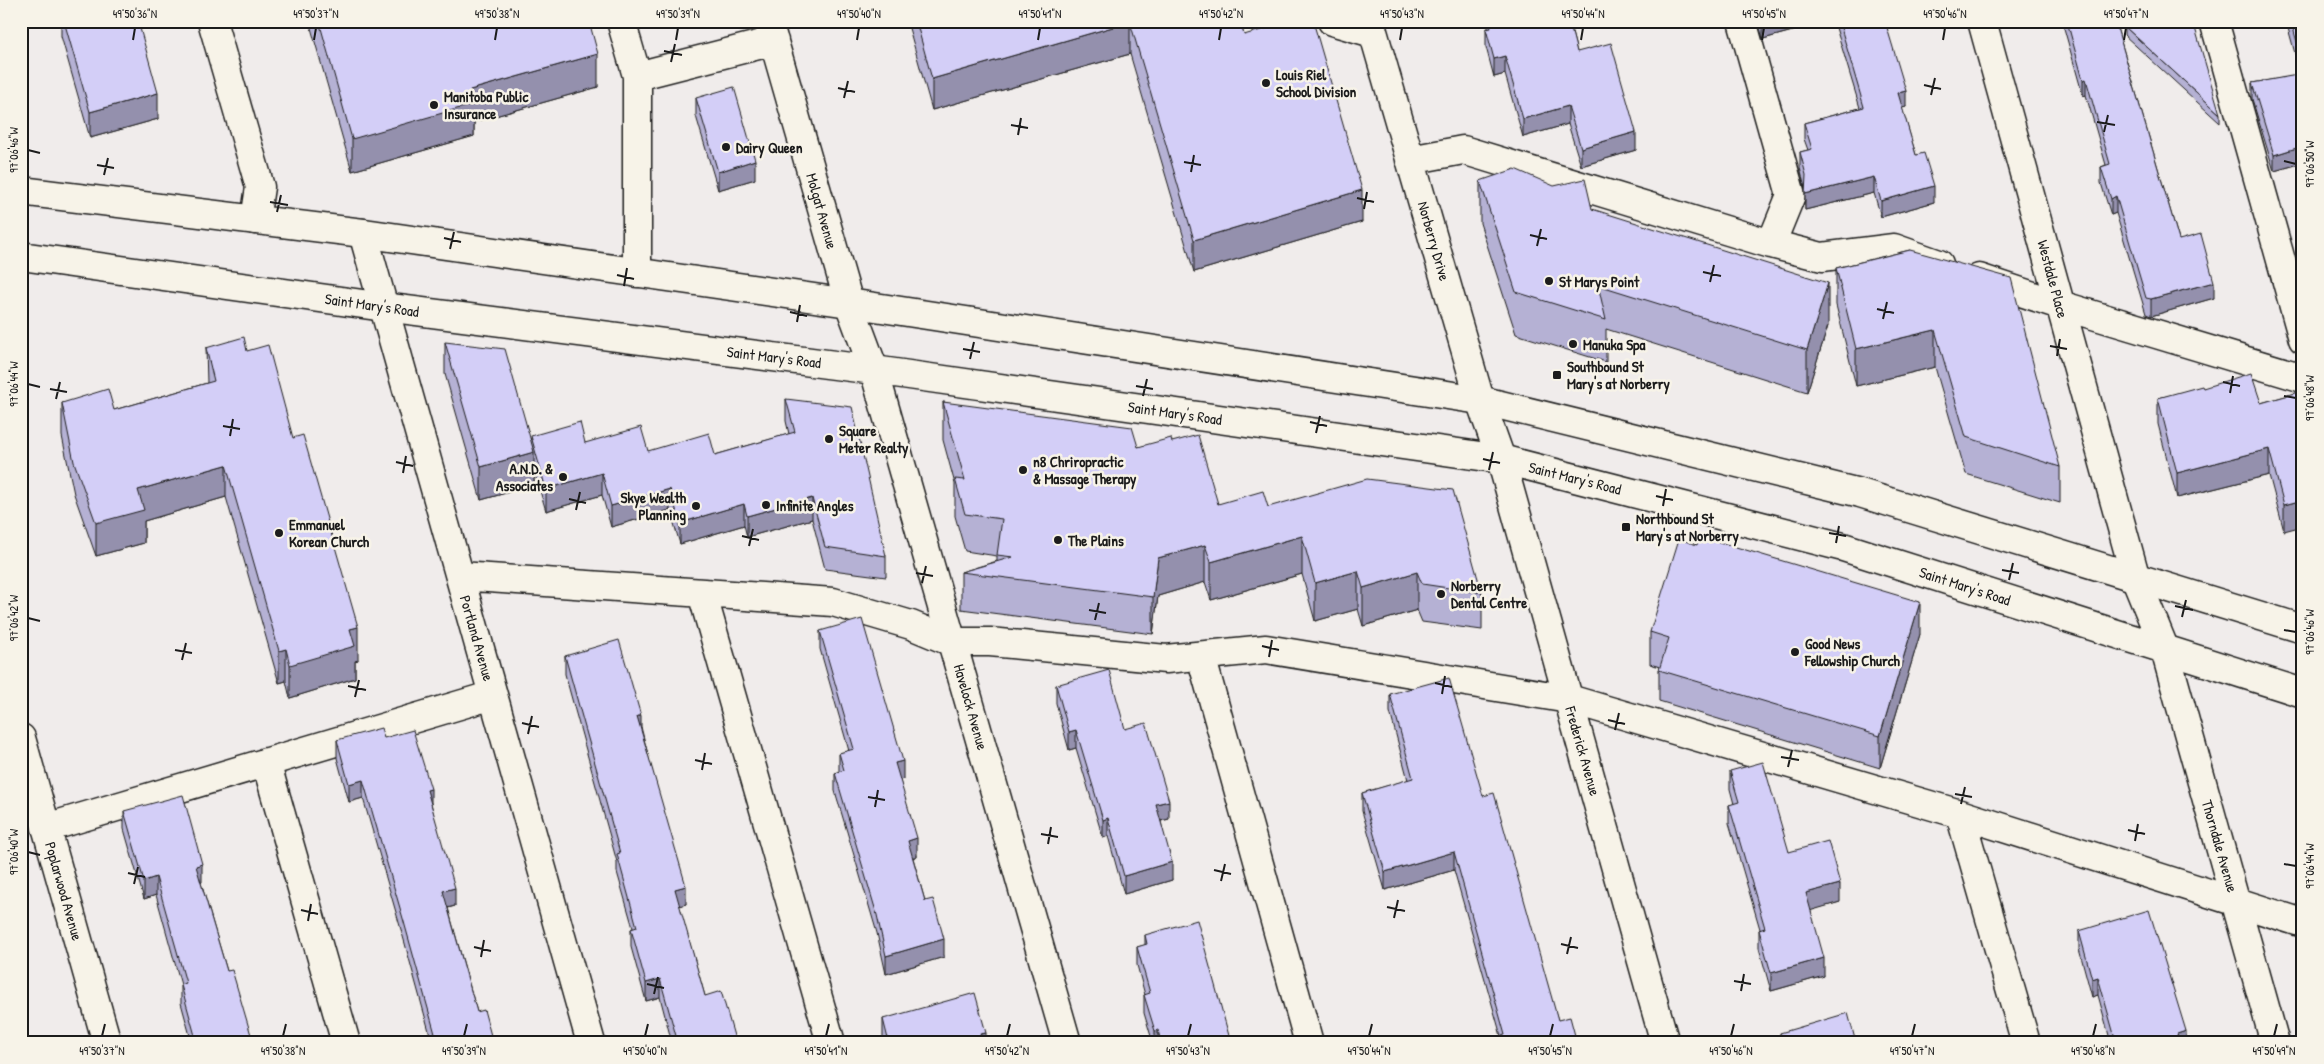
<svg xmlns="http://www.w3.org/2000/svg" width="2324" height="1064" viewBox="0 0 2324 1064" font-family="'Patrick Hand',sans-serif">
  <rect width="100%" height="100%" fill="#f0eceb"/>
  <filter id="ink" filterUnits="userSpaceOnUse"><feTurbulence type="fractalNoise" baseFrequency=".02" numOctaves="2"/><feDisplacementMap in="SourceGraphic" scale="10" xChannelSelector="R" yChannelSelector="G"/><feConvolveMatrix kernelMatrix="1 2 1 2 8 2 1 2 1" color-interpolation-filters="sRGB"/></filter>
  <g filter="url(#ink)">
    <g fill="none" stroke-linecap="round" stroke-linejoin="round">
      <g stroke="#1c1c1c" stroke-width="31">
        <path id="minor" d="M212,21L260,187L255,220
          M621,21L637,76V273
          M768,21L849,303L874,370L1067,1043
          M1332,21L1373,33
          M1370,21L1480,400L1501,459L1665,1043
          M1742,21L1791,195L1771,244
          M1982,21L2136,579L2165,650L2275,1043
          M2214,21L2303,339
          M637,76L774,41
          M1410,160L1463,150L1771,244L1822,257L1894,248L1939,264
          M363,233L591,1043
          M1979,278L2060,305L2303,378
          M460,576L833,602L911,625L952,642H990L1166,659L1266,649L1569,699L1960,814L2303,923
          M702,593L831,1043
          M1201,656L1309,1043
          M21,738L107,1043
          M266,762L346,1043
          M1960,814L2026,1043
          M46,828L493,695"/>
      </g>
      <g stroke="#1c1c1c" stroke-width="31">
        <path id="major" d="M21,191L363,233L849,303L1480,400L1860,493L2303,629
          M21,256L384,307L874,370L1501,459L1843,547L2303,693"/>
      </g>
      <use href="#minor" stroke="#f7f3e8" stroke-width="28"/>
      <use href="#major" stroke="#f7f3e8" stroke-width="28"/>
    </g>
    <path fill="#b5b1d4" stroke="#1c1c1c" d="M61,21H138L158,119L90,138L61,36Z
      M309,21H589L598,87L474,122V136L352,171Z
      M907,21H1240L1244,35L1362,222L1194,272L1130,54L932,110Z
      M1488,21H1569L1577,52L1636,150L1581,166L1568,124L1523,137L1505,74L1494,77L1486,47V29H1488Z
      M1758,21H1829L1763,39Z
      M1834,21H1885L1906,107L1902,108L1916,155L1934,202L1881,217L1874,193L1805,210V188L1800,168V152L1808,150L1804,139V123L1860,108Z
      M2062,21H2115L2179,240L2214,298L2151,316L2146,314L2116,213L2111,215L2101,183V167L2106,165L2086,95L2083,96Z
      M2286,21H2303V163L2274,171L2252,99V83L2301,75Z
      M2124,26L2220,114V123L2124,35Z
      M696,98L755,179L718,190L696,116Z
      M1480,181L1592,209L1828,326L1807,392L1606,329V362L1516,334L1480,223Z
      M1910,250L2060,467V503L1966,474L1935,367L1856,386L1836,305V268Z
      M2300,252H2303V279L2300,269Z
      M445,342L531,439L585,443L648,451L715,455L789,434L786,421V399L886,556V577L825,569L812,519L747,537L744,525L680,544L670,510L611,527L602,495L546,511L534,471V485L481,500L445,374Z
      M206,348L247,351L293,438L358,660L355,661V678L290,698L286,681L279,683L226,497L144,521V543L96,556L74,494L62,436V403L114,410L207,383Z
      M2203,388L2261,403L2303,391L2284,531L2269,475L2177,498L2158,424V398Z
      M943,402L1138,447L1172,442L1218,504L1268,507L1482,593V630L1422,622L1417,610L1363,626L1358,609L1315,621L1302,574L1211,600L1205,582L1158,596L1153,634L961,609V572L997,561V556L965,551L955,516V484L943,440Z
      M820,631L903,779L900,780L917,856L913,858L925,901L944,957L886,974L877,933L835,791V773L839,772V753L849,751L820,649Z
      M1650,632L1920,634L1880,768L1659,701V670L1660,667L1650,664Z
      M565,656L641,727L686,904L679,906L705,996L736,1043H672L660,997L646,1001L631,947V929L633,928L617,872V862L565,674Z
      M1056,685L1125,729L1169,819L1161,821L1172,880L1124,894L1108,836L1103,838L1076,748L1069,750L1056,703Z
      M1390,694L1483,796L1558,1020L1577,1043H1488V1040L1501,1036L1454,870L1385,890L1362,811V793L1408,780L1390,712Z
      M384,738L431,803L455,906L448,908L477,1012L493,1043L432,1042L404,940L363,798L349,802L337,758V740Z
      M1730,771L1789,852L1840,902L1810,910L1824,976L1771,991L1759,948V930L1760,929L1729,823V805L1734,804L1730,789Z
      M124,811L202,882L201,883L227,971L251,1043H192L181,1003V985L156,895L144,899L124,829Z
      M2079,931L2186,1043H2111L2098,995L2092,997L2079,949Z
      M1145,935L1231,1043H1153L1144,1013V995H1145L1137,965V947L1145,945Z
      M883,1019L986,1043H884L883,1037Z
      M1780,1033L1856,1043H1780Z"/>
    <path fill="#9490ad" stroke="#1c1c1c" d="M1770,21H1829L1763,39V23Z
      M1130,22V54L932,110V79Z
      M598,54V87L474,122V136L352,171V139L470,90Z
      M1505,56V74L1494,77V59Z
      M2086,79V95L2083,96V80Z
      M1906,91V107L1898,109V93Z
      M158,93V119L90,138V112Z
      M1568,106V124L1523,137V119Z
      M1636,132V150L1581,166V148Z
      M2303,146V163L2274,171V155Z
      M755,160V179L718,190V172Z
      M1874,177V193L1805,210V194Z
      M1934,186V202L1881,217V201Z
      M1362,190V222L1194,272V240Z
      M2116,196V213L2111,215V199Z
      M2214,282V298L2151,316V299Z
      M1828,283V326L1807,392V350Z
      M1935,330V367L1856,386V349Z
      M2269,449V475L2177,498V473Z
      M534,452V485L481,500V467Z
      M226,465V497L144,521V543L96,556V523L138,490Z
      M602,473V495L546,511V489Z
      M670,489V510L611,527V506Z
      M812,498V519L747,537V516Z
      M2303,500V526L2284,531V505Z
      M744,504V525L680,544V523Z
      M1302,536V574L1211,600V562Z
      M1205,545V582L1158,596L1153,634V597L1158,558Z
      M1358,571V609L1315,621V583Z
      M1417,572V610L1363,626V588Z
      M1920,602V634L1880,768V736Z
      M358,627V660L355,661V678L290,698V665L350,629Z
      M286,649V681L279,683V651Z
      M637,716H641V734Z
      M1076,730V748L1069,750V732Z
      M903,761V779L895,781V763Z
      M363,780V798L349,802V784Z
      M431,789V807L427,790Z
      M1169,801V819L1156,822V804Z
      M1108,818V836L1103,838V820Z
      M917,838V856L908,859V841Z
      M1454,852V870L1385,890V872Z
      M1172,862V880L1124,894V876Z
      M202,864V882L196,884V866Z
      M156,877V895L144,899V881Z
      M1840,884V902L1806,912V893Z
      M686,886V904L675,907V889Z
      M455,888V906L443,909V891Z
      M944,939V957L886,974V956Z
      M1824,958V976L1771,991V973Z
      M2098,977V995L2092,997V979Z
      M660,979V997L646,1001V983Z
      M1158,1030V1043H1155V1031Z
      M2186,1031V1043H2177V1034Z
      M986,1033V1043H980V1034Z
      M251,1035V1043H247V1037Z
      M2125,1035V1043H2115V1038Z"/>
    <path fill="#d3cef7" stroke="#1c1c1c" d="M64,21H138L158,93L90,112Z
      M319,21H589L598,54L470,90L474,104L352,139Z
      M916,21H1240L1244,35L1292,21H1313L1362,190L1194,240L1130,22L932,79Z
      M1489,21H1569L1577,52L1611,43L1636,132L1581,148L1568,106L1523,119L1505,56L1494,59L1486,29L1491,28Z
      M1839,21H1885L1906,91L1898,93L1916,155L1924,153L1934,186L1881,201L1874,177L1805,194L1806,175L1800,152L1812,149L1804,123L1864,107Z
      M2067,21H2115L2179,240L2201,234L2214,282L2151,299L2146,298L2116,196L2111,199L2101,167L2110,164L2086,79L2083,80Z
      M2140,21H2193L2220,114L2124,26Z
      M2291,21H2303V63Z
      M2303,74V146L2274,155L2252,83Z
      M734,87L755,160L718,172L696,98Z
      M1515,169L1554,186L1585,179L1592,209L1828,283L1807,350L1598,285L1606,320L1516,292L1480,181Z
      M1910,250L2011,278L2060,467L1966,437L1935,330L1856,349L1836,268Z
      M2300,252H2303V262Z
      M244,337L247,351L268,345L293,438L303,435L358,627L350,629L355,646L290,665L286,649L279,651L226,465L138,490L144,510L96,523L74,462L62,403L108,389L114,410L214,381L206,348Z
      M445,342L505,349L534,452L481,467Z
      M2251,373L2261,403L2303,391V500L2284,505L2269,449L2177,473L2158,398L2202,386L2203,388Z
      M786,399L852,407L886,556L825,547L812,498L747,516L744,504L680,523L670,489L611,506L602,473L546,489L531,436L580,422L585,443L641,427L648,451L709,433L715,455L795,432Z
      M943,402L1132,427L1138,447L1171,438L1172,442L1198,435L1218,504L1263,491L1268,507L1367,479L1453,490L1482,593L1422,584L1417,572L1363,588L1358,571L1315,583L1302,536L1211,562L1205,545L1158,558L1153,597L961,572L1013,557L997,555L1002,519L965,514L955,479L965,480Z
      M1699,536L1920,602L1880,736L1659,670L1669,638L1650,632L1679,539L1697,545Z
      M862,619L903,761L895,763L917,838L908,841L925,901L933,899L944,939L886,956L877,915L835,773L844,770L839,753L854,749L820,631Z
      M619,640L641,716H637L686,886L675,889L705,996L721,991L736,1043H678L660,979L646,983L631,929L637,927L617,854L620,853L565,656Z
      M1109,670L1125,729L1146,723L1169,801L1156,804L1172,862L1124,876L1108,818L1103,820L1076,730L1069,732L1056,685Z
      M1449,678L1483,796L1494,793L1558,1020L1570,1017L1577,1043H1489L1488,1040L1505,1035L1454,852L1385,872L1362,793L1413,778L1390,694Z
      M381,728L384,738L413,730L431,789L427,790L455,888L443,891L477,1012L484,1010L493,1043H430L437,1041L404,922L363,780L349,784L337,740Z
      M1763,762L1789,852L1828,841L1840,884L1806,893L1824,958L1771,973L1759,930L1765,928L1729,805L1739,802L1730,771Z
      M183,795L202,864L196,866L227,971L232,970L251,1035L247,1037L248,1043H197L181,985L186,983L156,877L144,881L124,811Z
      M2149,910L2186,1031L2177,1034L2180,1043H2127L2125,1035L2115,1038L2098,977L2092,979L2079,931Z
      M1197,920L1231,1043H1161L1158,1030L1155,1031L1144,995L1150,993L1137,947L1147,944L1145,935Z
      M975,993L986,1033L980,1034L983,1043H889L883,1019Z
      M1848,1013L1856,1043H1783L1780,1033Z"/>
  </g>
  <path fill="none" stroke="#1c1c1c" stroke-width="2" d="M133,40L135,28M314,40L316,28M495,40L497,28M676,40L678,28M857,40L859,28M1038,40L1040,28M1219,40L1221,28M1400,40L1402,28M1581,40L1583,28M1762,40L1764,28M1943,40L1945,28M2124,40L2126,28M664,51L682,55M671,62L675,44M1924,85L1941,89M838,88L855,92M1931,95L1935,78M844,98L848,81M2097,122L2115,125M1011,125L1028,128M2104,132L2108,115M1018,135L1021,118M28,150L40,153M2284,161L2296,164M1184,162L1201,165M97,165L114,168M1191,172L1194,155M104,175L108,158M1357,198L1374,202M270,202L288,205M1364,209L1367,192M277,212L281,195M1530,235L1547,239M444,238L461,242M1537,246L1541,229M450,249L454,232M1703,272L1721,276M617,275L634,279M1710,282L1714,265M624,286L627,268M1877,309L1894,313M790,312L807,316M1883,319L1887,302M797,322L800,305M2050,346L2067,349M963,349L980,352M2057,356L2060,339M970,359L974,342M2223,382L2240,386M28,384L40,387M1136,386L1153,389M50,389L67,392M2230,393L2233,376M1143,396L1147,379M2284,396L2296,398M56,399L60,382M1310,422L1327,426M223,426L240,429M1316,433L1320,416M230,436L233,419M1483,459L1500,463M396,462L413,466M1489,470L1493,452M403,473L406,456M1656,496L1673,500M569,499L586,503M1663,506L1666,489M576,510L580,492M1829,533L1846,536M742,536L759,540M1836,543L1839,526M749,546L753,529M2002,570L2019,573M916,573L933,576M2009,580L2013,563M922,583L926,566M2175,606L2193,610M1089,610L1106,613M2182,617L2186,600M28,618L40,621M1095,620L1099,603M2284,630L2296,632M1262,646L1279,650M175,650L192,653M1269,657L1272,640M182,660L186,643M1435,683L1452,687M348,686L366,690M1442,694L1445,676M355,697L359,680M1608,720L1625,724M522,723L539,727M1615,730L1619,713M528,734L532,716M1781,757L1799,760M695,760L712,764M1788,767L1792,750M702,770L705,753M1955,794L1972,797M868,797L885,800M1961,804L1965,787M875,807L878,790M2128,830L2145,834M1041,834L1058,837M2135,841L2138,824M1048,844L1051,827M28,852L40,855M2284,864L2296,866M1214,870L1231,874M128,873L145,877M1221,881L1225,864M134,884L138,867M1387,907L1405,911M301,910L318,914M1394,918L1398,900M308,921L311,904M1561,944L1578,948M474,947L491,951M1567,954L1571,937M481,957L484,940M1734,981L1751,984M647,984L664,988M1741,991L1744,974M654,994L658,977M102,1036L105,1024M283,1036L286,1024M464,1036L467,1024M645,1036L648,1024M826,1036L829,1024M1007,1036L1010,1024M1188,1036L1191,1024M1369,1036L1372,1024M1550,1036L1553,1024M1731,1036L1734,1024M1912,1036L1915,1024M2093,1036L2096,1024M2274,1036L2277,1024"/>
  <g fill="#1c1c1c" stroke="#f7f3e8" stroke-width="2">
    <circle cx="1266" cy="83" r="5"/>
    <circle cx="434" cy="105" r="5"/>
    <circle cx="726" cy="147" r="5"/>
    <circle cx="1549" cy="281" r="5"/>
    <circle cx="1573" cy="344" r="5"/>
    <rect x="1552" y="370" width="10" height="10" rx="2.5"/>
    <circle cx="829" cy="439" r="5"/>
    <circle cx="1023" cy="470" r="5"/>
    <circle cx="563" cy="477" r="5"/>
    <circle cx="766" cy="505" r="5"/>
    <circle cx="696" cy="506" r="5"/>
    <rect x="1621" y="522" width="10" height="10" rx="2.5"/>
    <circle cx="279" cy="533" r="5"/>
    <circle cx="1058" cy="540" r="5"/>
    <circle cx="1441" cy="594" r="5"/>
    <circle cx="1795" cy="652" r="5"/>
  </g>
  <g text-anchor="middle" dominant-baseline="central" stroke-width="5" stroke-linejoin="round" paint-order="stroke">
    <g font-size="15" font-weight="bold" fill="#1c1c1c" stroke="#f7f3e8" text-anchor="start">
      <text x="1276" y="74">Louis Riel<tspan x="1276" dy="17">School Division</tspan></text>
      <text x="444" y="96">Manitoba Public<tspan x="444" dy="17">Insurance</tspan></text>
      <text x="736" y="147">Dairy Queen</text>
      <text x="1559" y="281">St Marys Point</text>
      <text x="1583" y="344">Manuka Spa</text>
      <text x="1567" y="366">Southbound St<tspan x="1567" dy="17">Mary's at Norberry</tspan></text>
      <text x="839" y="430">Square<tspan x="839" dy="17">Meter Realty</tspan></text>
      <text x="1033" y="461">n8 Chriropractic<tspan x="1033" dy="17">&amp; Massage Therapy</tspan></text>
      <text x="553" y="468" text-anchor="end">A.N.D. &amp;<tspan x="553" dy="17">Associates</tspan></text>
      <text x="686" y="497" text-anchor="end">Skye Wealth<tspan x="686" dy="17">Planning</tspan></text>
      <text x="776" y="505">Infinite Angles</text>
      <text x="1636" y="518">Northbound St<tspan x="1636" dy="17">Mary's at Norberry</tspan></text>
      <text x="289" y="524">Emmanuel<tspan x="289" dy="17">Korean Church</tspan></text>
      <text x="1068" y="540">The Plains</text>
      <text x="1451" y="585">Norberry<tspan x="1451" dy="17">Dental Centre</tspan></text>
      <text x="1805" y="643">Good News<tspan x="1805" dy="17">Fellowship Church</tspan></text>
    </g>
    <g font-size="15" fill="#1c1c1c" stroke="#f7f3e8">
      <text transform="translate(822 211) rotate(74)">Molgat Avenue</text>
      <text transform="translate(1434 241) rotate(74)">Norberry Drive</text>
      <text transform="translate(2053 279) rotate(75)">Westdale Place</text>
      <text transform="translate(372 305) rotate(8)">Saint Mary's Road</text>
      <text transform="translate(774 357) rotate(7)">Saint Mary's Road</text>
      <text transform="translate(1175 413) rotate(8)">Saint Mary's Road</text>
      <text transform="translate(1575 478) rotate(14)">Saint Mary's Road</text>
      <text transform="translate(1965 586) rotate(18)">Saint Mary's Road</text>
      <text transform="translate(477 638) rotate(74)">Portland Avenue</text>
      <text transform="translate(971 707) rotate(74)">Havelock Avenue</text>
      <text transform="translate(1583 751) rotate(74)">Frederick Avenue</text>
      <text transform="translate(2220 846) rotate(74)">Thorndale Avenue</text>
      <text transform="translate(64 891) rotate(74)">Poplarwood Avenue</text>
    </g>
  </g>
  <rect width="2324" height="1064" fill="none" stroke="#f7f3e8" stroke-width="55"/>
  <rect x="28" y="28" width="2268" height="1008" fill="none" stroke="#1c1c1c" stroke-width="2"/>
  <g font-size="12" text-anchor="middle" fill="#1c1c1c">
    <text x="135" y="18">49°50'36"N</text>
    <text x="316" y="18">49°50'37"N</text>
    <text x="497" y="18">49°50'38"N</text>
    <text x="678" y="18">49°50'39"N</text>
    <text x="859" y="18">49°50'40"N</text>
    <text x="1040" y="18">49°50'41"N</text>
    <text x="1221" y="18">49°50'42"N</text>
    <text x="1402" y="18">49°50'43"N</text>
    <text x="1583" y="18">49°50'44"N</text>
    <text x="1764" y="18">49°50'45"N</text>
    <text x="1945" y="18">49°50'46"N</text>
    <text x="2126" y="18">49°50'47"N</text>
    <text transform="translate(14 150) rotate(-90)" y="4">97°06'46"W</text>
    <text transform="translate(2310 164) rotate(-90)" y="4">97°06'50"W</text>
    <text transform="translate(14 384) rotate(-90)" y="4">97°06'44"W</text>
    <text transform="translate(2310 398) rotate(-90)" y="4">97°06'48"W</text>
    <text transform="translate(14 618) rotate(-90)" y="4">97°06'42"W</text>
    <text transform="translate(2310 632) rotate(-90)" y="4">97°06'46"W</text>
    <text transform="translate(14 852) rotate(-90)" y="4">97°06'40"W</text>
    <text transform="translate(2310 866) rotate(-90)" y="4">97°06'44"W</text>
    <text x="102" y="1055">49°50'37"N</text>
    <text x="283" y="1055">49°50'38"N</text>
    <text x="464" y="1055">49°50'39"N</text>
    <text x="645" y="1055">49°50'40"N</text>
    <text x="826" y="1055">49°50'41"N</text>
    <text x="1007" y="1055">49°50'42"N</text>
    <text x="1188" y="1055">49°50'43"N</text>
    <text x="1369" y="1055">49°50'44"N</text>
    <text x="1550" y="1055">49°50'45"N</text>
    <text x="1731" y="1055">49°50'46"N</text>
    <text x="1912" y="1055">49°50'47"N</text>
    <text x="2093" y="1055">49°50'48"N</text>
    <text x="2274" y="1055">49°50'49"N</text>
  </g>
</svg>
